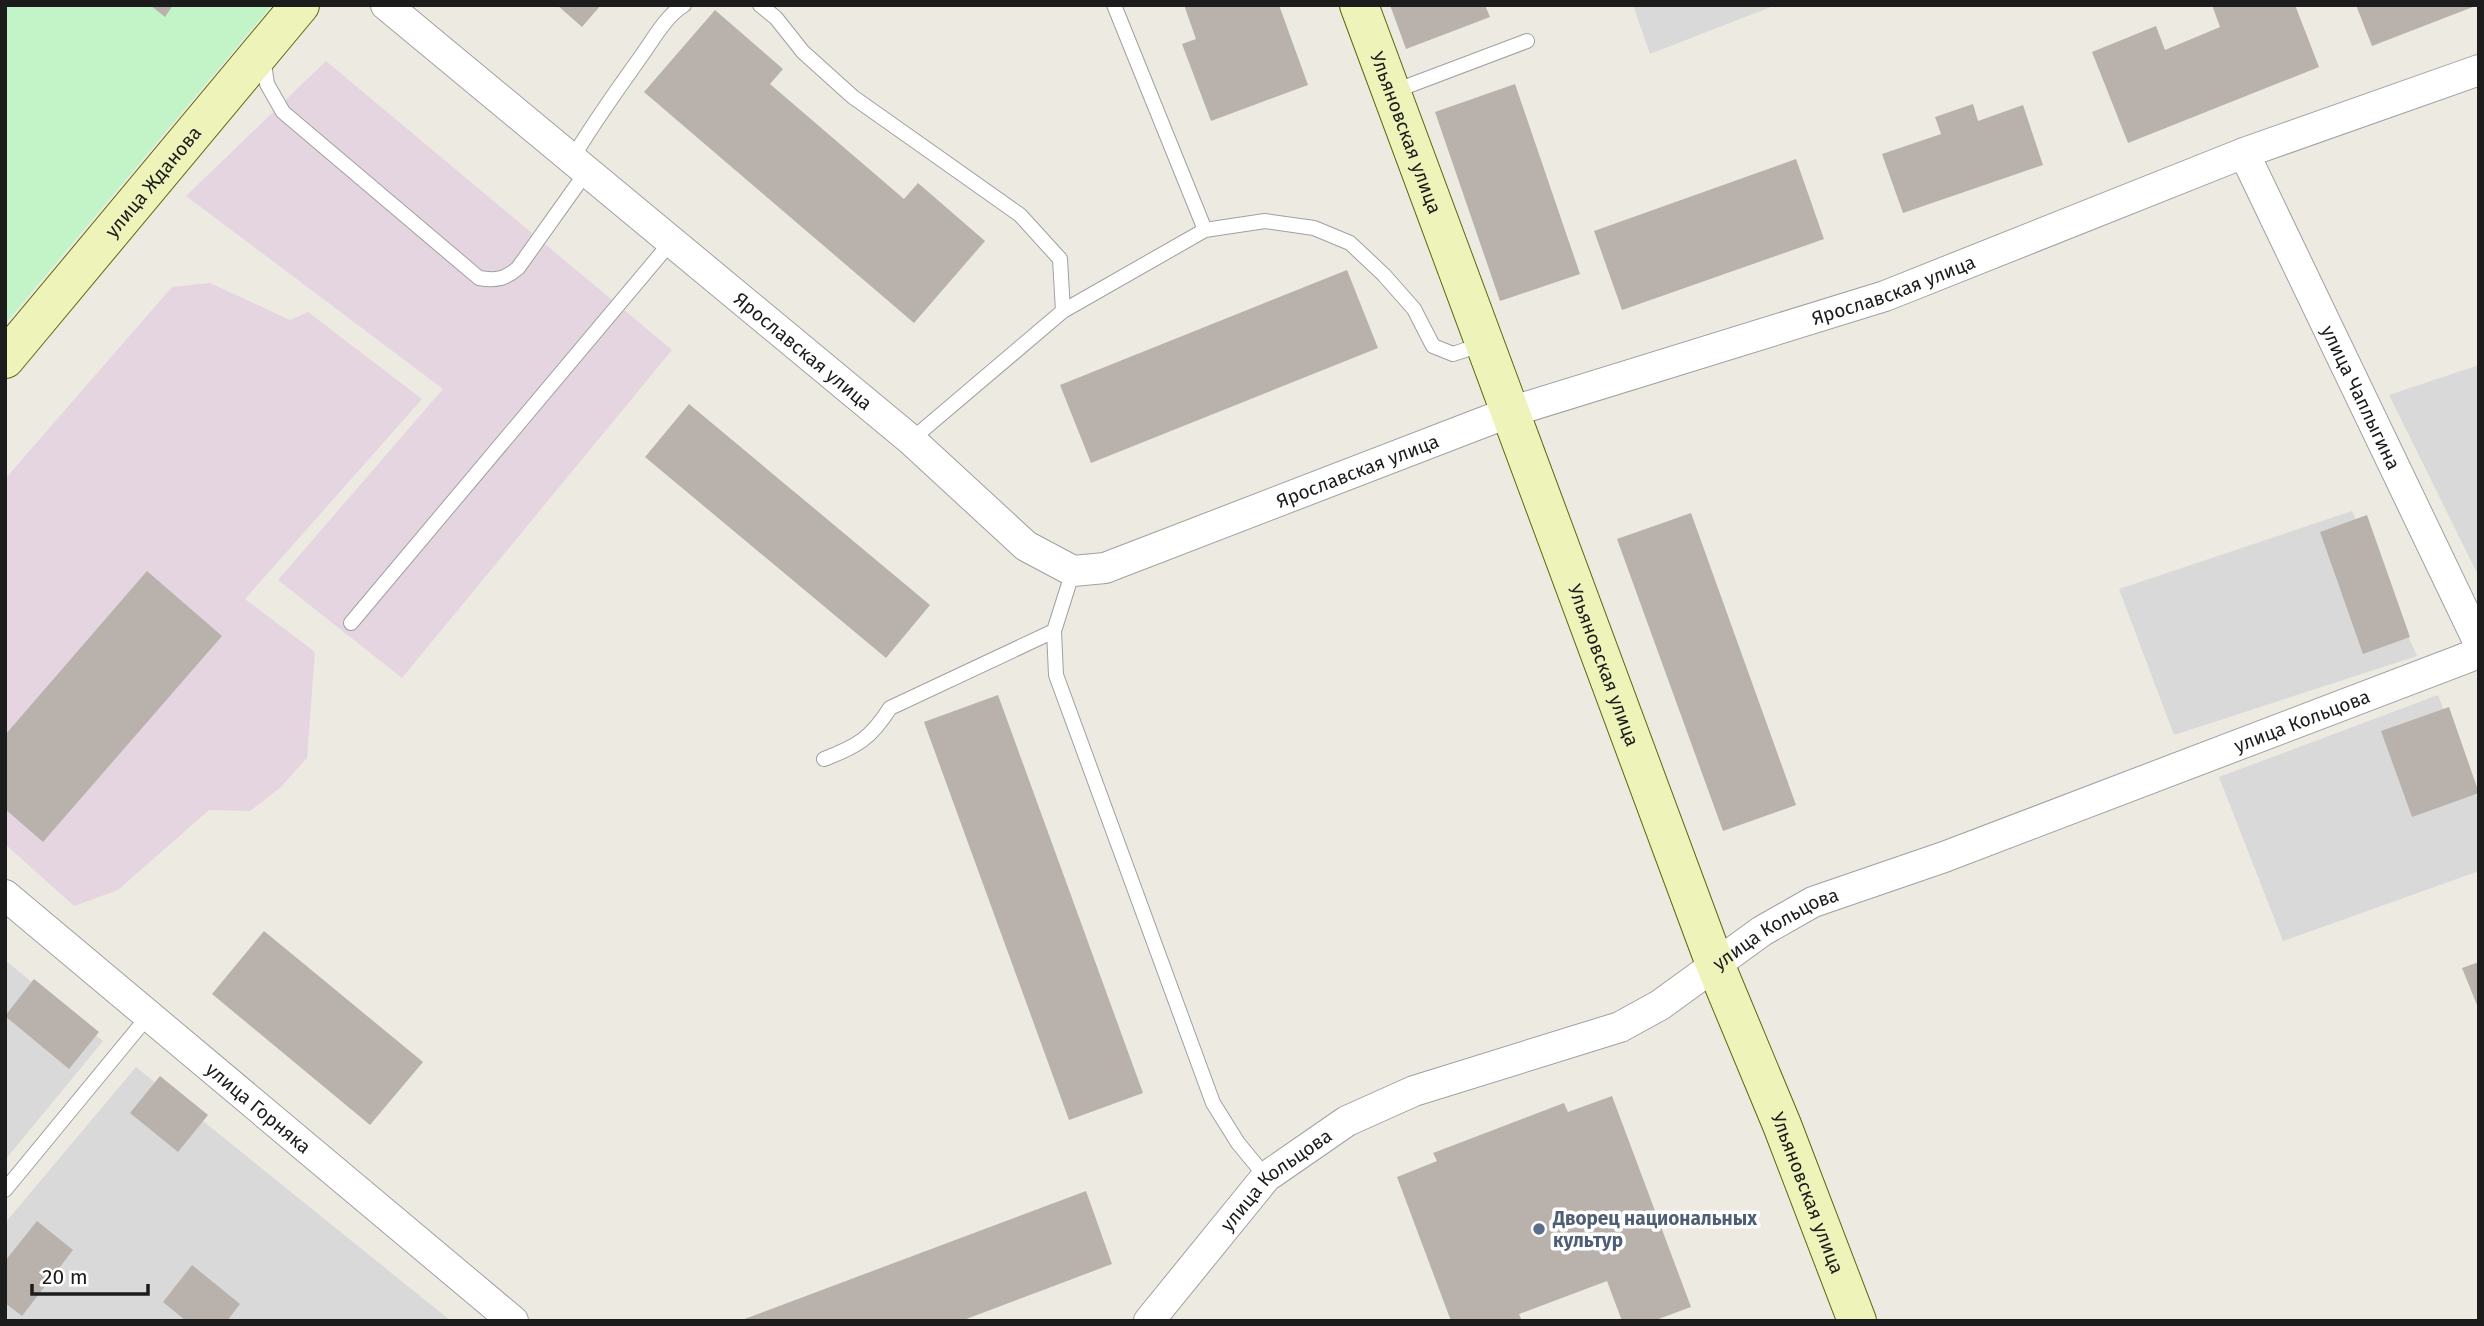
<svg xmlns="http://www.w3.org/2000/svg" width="2484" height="1326" viewBox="0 0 2484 1326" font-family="'Fira Sans',sans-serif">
  <rect width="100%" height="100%" fill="#edeae2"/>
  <path fill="#dad9d9" d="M1633,5H1776L1650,54Z
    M2479,365V577L2389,395Z
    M2352,511L2417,656L2174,735L2119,589Z
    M2438,695L2479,803V871L2283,941L2219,777Z
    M5,960L103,1041L5,1160Z
    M136,1067L451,1321H5V1223Z"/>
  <path fill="#e5d5e1" d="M326,61L672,350L402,678L278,580L443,389L186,196Z
    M210,283L290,320L308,312L422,399L245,599L315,652L307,758L280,788L250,811L209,810L118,890L74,906L5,844V479L172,287Z"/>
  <path fill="#c2f4c8" d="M5,5H272L5,324Z"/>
  <path fill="#b9b2ac" d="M150,5H173L165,17Z
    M557,5H601L582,27Z
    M1184,5H1279L1308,85L1211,121L1182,44L1196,39Z
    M1390,5H1485L1490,17L1406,49Z
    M2212,5H2295L2319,67L2128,143L2092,52L2156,26L2165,50L2220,27Z
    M2356,5H2478L2372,46Z
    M715,10L783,69L770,84L904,199L918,183L985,241L914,323L644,92Z
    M1515,84L1580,274L1500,301L1435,112Z
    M1973,104L1978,121L2023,105L2043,165L1903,213L1882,154L1941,134L1935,117Z
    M1796,159L1824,239L1622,310L1594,231Z
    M1347,270L1378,348L1091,463L1060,385Z
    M689,404L930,605L886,658L645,457Z
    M1691,513L1796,805L1723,831L1617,539Z
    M2367,515L2410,637L2363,654L2320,532Z
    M147,571L222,636L43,842L5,809V735Z
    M998,695L1143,1093L1069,1120L924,722Z
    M2449,707L2479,793L2412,817L2381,731Z
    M264,931L423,1062L370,1125L212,994Z
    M2479,962V1010L2462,968Z
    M34,979L99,1032L69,1069L5,1016Z
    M160,1076L208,1115L178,1152L130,1113Z
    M1612,1096L1691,1307L1653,1321H1622L1607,1281L1519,1314L1522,1321H1451L1397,1177L1437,1161L1433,1153L1564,1103L1568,1112Z
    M1086,1191L1112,1264L961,1321H739Z
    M37,1221L73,1250L22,1316L5,1303V1261Z
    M192,1265L240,1304L227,1321H186L163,1302Z"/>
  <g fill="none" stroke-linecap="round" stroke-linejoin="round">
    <g stroke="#a0a0a0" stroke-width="16">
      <path id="lane" d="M760,5L776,18L803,52L853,97L1020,215L1060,259L1063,311
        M1114,5L1205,230
        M263,57L267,84L283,112L479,278C496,281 505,279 518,268L587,171
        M1392,92L1527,41
        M572,159C593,123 618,89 642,55C654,38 666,16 684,5
        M911,440L1063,311L1205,230L1265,221L1314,228L1350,243L1384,275L1414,309L1433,346L1453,354L1483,344
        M1073,571L1054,631L1056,675L1213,1103L1238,1143L1266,1177
        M351,623L671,242
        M824,759C858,746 871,738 890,708L1054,631
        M5,1190L149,1015"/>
    </g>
    <g stroke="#a0a0a0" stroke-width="32">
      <g id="street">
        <path id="s1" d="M386,5L911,440L1026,546L1073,571L1105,568L1510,412L1885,296L2244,153L2479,70"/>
        <path id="s2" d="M2244,153L2479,643"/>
        <path id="s3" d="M5,895L513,1321"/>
        <path id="s4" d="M1149,1321L1266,1177L1347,1121L1414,1091L1620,1027L1660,1005L1762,931L1813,902L1944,857L2479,653"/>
      </g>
    </g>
    <g stroke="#5b690d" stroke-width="40">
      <g id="secondary">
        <path id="s5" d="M1359,5L1715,964L1782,1125L1857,1321"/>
        <path id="s6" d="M5,359L300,5"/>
      </g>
    </g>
    <use href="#lane" stroke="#fff" stroke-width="14"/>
    <use href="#street" stroke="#fff" stroke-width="30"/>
    <use href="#secondary" stroke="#eef4b9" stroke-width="38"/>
  </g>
  <circle fill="#5c6f8a" stroke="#fff" stroke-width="2.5" cx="1539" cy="1229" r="7"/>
  <g text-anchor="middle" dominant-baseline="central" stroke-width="7" stroke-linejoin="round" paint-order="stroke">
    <g font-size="19" fill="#1c1c1c" stroke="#fff">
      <text stroke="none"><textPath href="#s5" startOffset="136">Ульяновская улица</textPath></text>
      <text stroke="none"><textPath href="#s6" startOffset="231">улица Жданова</textPath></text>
      <text stroke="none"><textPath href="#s1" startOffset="1760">Ярославская улица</textPath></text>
      <text stroke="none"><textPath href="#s1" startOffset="542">Ярославская улица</textPath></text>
      <text stroke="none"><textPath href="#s2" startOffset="271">улица Чаплыгина</textPath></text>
      <text stroke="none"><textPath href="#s1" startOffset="1194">Ярославская улица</textPath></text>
      <text stroke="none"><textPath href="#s5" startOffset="704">Ульяновская улица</textPath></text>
      <text stroke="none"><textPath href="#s4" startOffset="1325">улица Кольцова</textPath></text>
      <text stroke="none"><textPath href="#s4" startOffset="758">улица Кольцова</textPath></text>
      <text stroke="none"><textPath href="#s3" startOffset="331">улица Горняка</textPath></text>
      <text stroke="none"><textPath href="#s4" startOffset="191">улица Кольцова</textPath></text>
      <text stroke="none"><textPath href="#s5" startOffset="1270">Ульяновская улица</textPath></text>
    </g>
    <g font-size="19" font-weight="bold" fill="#4e5e75" stroke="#fff" text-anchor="start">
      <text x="1553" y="1218">Дворец национальных<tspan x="1553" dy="22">культур</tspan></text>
    </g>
  </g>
  <rect width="2484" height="1326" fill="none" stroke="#1c1c1c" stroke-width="14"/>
  <path d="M32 1284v10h116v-10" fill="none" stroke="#1c1c1c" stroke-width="3.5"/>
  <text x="42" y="1284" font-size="21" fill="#1c1c1c" stroke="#ffffff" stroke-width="5" paint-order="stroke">20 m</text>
</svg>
